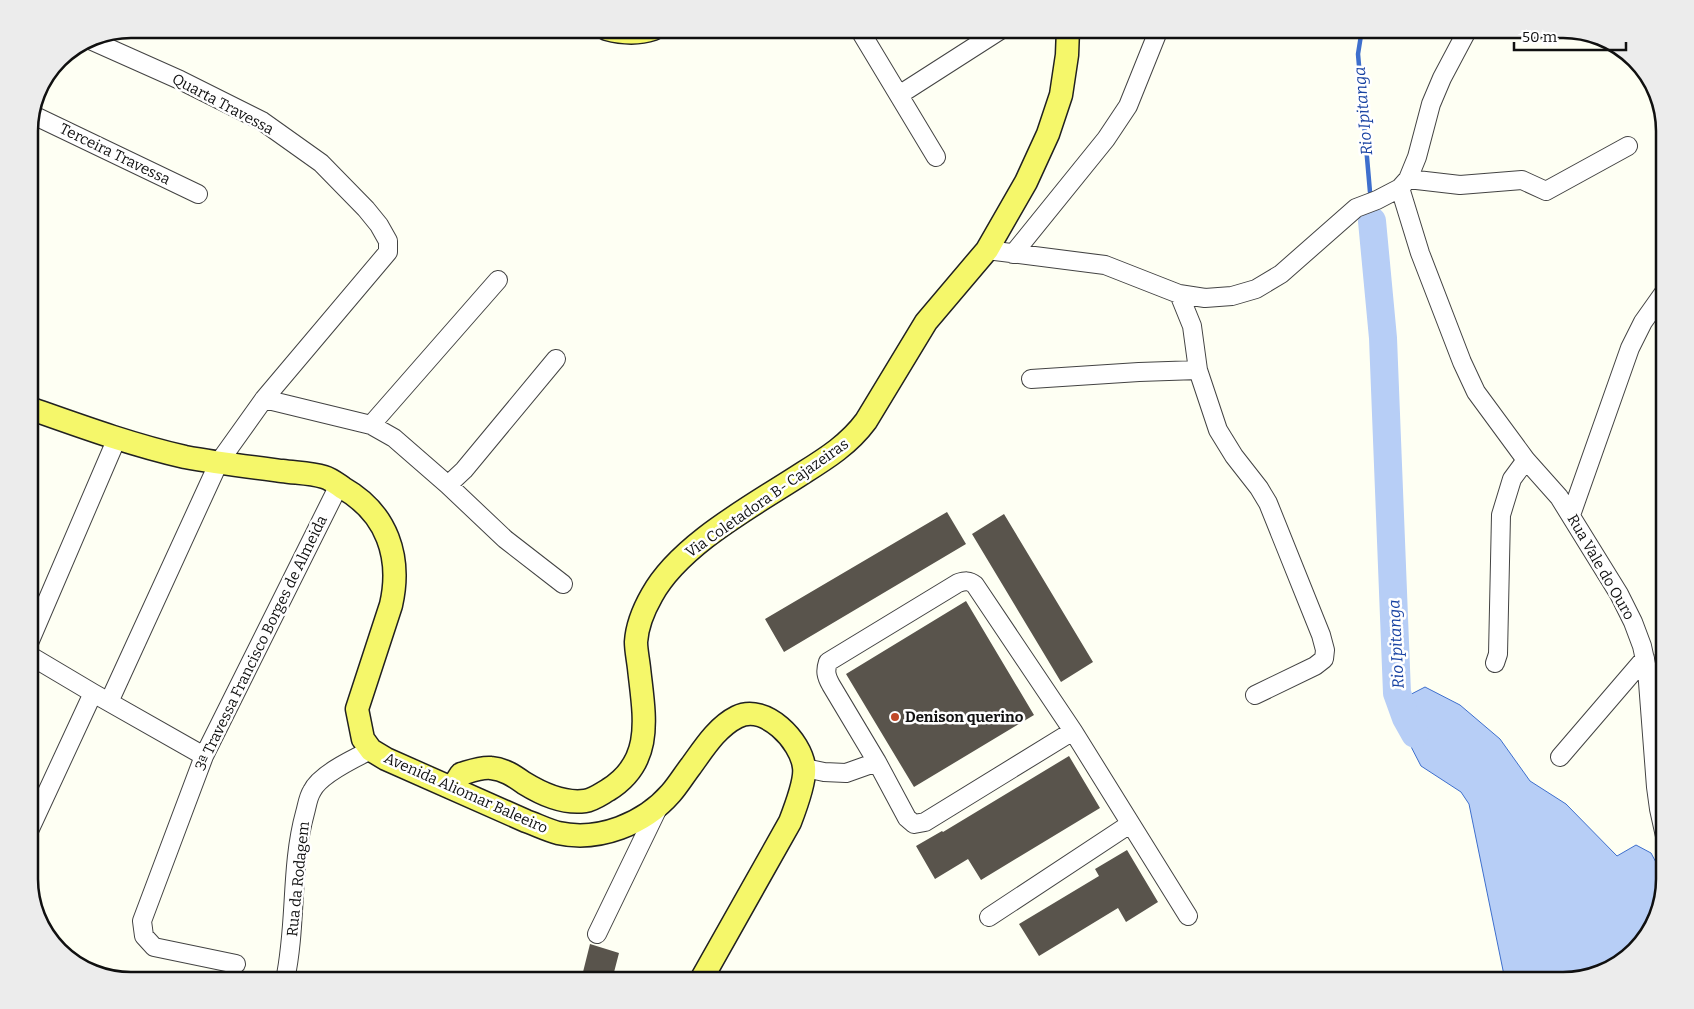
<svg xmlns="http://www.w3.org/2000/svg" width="1694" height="1009" viewBox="0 0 1694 1009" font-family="Bitter,serif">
  <rect width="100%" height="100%" fill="#fefff3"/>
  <path fill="#b7cef6" stroke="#3e6fcd" d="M1425,687L1460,705L1500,739L1530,781L1566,804L1617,856L1636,845L1651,853L1665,879L1651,929L1614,967L1563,980H1505L1469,804L1461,792L1421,766L1405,735L1394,703Z"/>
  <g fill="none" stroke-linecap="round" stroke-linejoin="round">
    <path stroke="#3e6fcd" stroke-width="4.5" d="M1362,29L1358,54L1370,192"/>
    <path stroke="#b7cef6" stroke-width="28" d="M1372,221L1383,338L1397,693L1406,718L1415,734"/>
  </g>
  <path fill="#59544c" d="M947,512L966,544L784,652L765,619Z
    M1004,514L1093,662L1061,682L972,534Z
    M966,601L1034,715L914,787L846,674Z
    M1069,756L1100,808L981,880L968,859L935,879L916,846L942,831L943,832Z
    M1127,850L1158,902L1126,922L1118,908L1039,956L1019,924L1099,876L1095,869Z
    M590,944L619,953L612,980H581Z"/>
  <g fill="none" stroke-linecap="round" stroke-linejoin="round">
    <g stroke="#434343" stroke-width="20">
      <path id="minor" d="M859,29L936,157
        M88,39L180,80L262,121L321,163L366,209L379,225L388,241V252L264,399L219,462L109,702
        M899,95L1002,29
        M31,114L198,194
        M1408,179L1460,185L1522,180L1546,191L1628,146
        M1400,188L1420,253L1462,362L1476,392L1526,460L1559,497L1619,594L1633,622L1642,646L1647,669L1656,787L1659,809L1665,836
        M987,250L1105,265L1179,294L1205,298L1232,296L1256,289L1281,274L1356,208L1377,200L1400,188L1408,179L1417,157L1431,104L1442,78L1468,29
        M1013,254L1106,139L1128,106L1159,29
        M1179,294L1192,326L1198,370L1218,430L1234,456L1259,488L1268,503L1321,635L1325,650L1324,659L1315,666L1255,695
        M1031,379L1139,372L1198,370
        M264,399L371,425L394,438L448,485L505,539L563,584
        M371,425L498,280
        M448,485L464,470L556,359
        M1571,515L1630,348L1643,322L1665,291
        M29,643L117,438
        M29,655L93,693L204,756
        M1495,663L1498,654L1501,515L1512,479L1526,460
        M1073,731L975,585C969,580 965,581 958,583L828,662C825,671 826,676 831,685L877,762L907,818L914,824L925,822L1073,731L1188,916
        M1560,757L1645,658
        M805,768L824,772L846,773L877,762
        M29,831L93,693
        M989,917L1130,824
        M597,934L660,804
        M236,964L154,947L144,936L142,921L204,756L339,485
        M285,980C297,925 290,867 305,813C307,806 308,797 312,791C320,774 355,758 371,750"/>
    </g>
    <g stroke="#212121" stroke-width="25">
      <path id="major" d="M607,29C622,33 638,34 653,29
        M29,408C80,426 132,445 185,457C217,463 250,467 282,471C296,473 311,473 324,477C331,479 337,484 343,488C387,513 402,557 391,605L357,709L363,739L371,750L386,759L526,821C537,825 547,830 558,833C599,842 644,824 671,793C678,785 684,775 691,766C704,748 717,727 737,717C765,703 801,741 804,767C806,780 795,809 790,822L701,980
        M452,788L461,774C471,771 481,767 491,768C504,769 514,776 524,783C542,794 563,804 585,801C593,800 601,794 608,790C655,761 644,715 639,668C638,659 636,650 636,642C637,626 644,609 652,595C680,544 754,505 803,473C827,458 849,444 866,421L926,322L987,250L1026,182L1048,134L1061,95L1067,55L1068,29"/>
    </g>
    <use href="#minor" stroke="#fff" stroke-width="18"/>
    <use href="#major" stroke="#f5f76a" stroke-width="22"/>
  </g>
  <circle fill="#c04827" stroke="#fff" stroke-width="2" cx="895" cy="717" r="5"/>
  <g text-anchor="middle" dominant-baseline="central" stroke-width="5" stroke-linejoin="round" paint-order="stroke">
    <g font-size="15" fill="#101010" stroke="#fff">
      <text transform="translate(223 104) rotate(28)">Quarta Travessa</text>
      <text transform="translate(115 154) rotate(26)">Terceira Travessa</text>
      <text transform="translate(767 498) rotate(-35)">Via Coletadora B- Cajazeiras</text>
      <text transform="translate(1601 567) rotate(60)">Rua Vale do Ouro</text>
      <text transform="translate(261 643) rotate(-64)">3ª Travessa Francisco Borges de Almeida</text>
      <text transform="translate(466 793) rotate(24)">Avenida Aliomar Baleeiro</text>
      <text transform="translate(298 879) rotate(-84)">Rua da Rodagem</text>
    </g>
    <g font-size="15" font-weight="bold" fill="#101010" stroke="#fff" text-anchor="start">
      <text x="905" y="717">Denison querino</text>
    </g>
    <g font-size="16" font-style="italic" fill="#1842a2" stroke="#fff">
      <text transform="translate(1363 111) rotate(-95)">Rio Ipitanga</text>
      <text transform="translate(1396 644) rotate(-93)">Rio Ipitanga</text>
    </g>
  </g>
  <path d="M0 0H1694V1009H0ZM131 38H1563A93 93 0 0 1 1656 131V879A93 93 0 0 1 1563 972H131A93 93 0 0 1 38 879V131A93 93 0 0 1 131 38Z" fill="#ececec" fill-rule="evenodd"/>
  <path fill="none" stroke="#101010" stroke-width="2.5" d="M131 38H1563A93 93 0 0 1 1656 131V879A93 93 0 0 1 1563 972H131A93 93 0 0 1 38 879V131A93 93 0 0 1 131 38Z"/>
  <path d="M1514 42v8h112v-8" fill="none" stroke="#101010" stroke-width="2.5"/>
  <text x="1522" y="42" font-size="15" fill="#101010" stroke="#ffffff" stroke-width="4" paint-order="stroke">50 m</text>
</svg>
